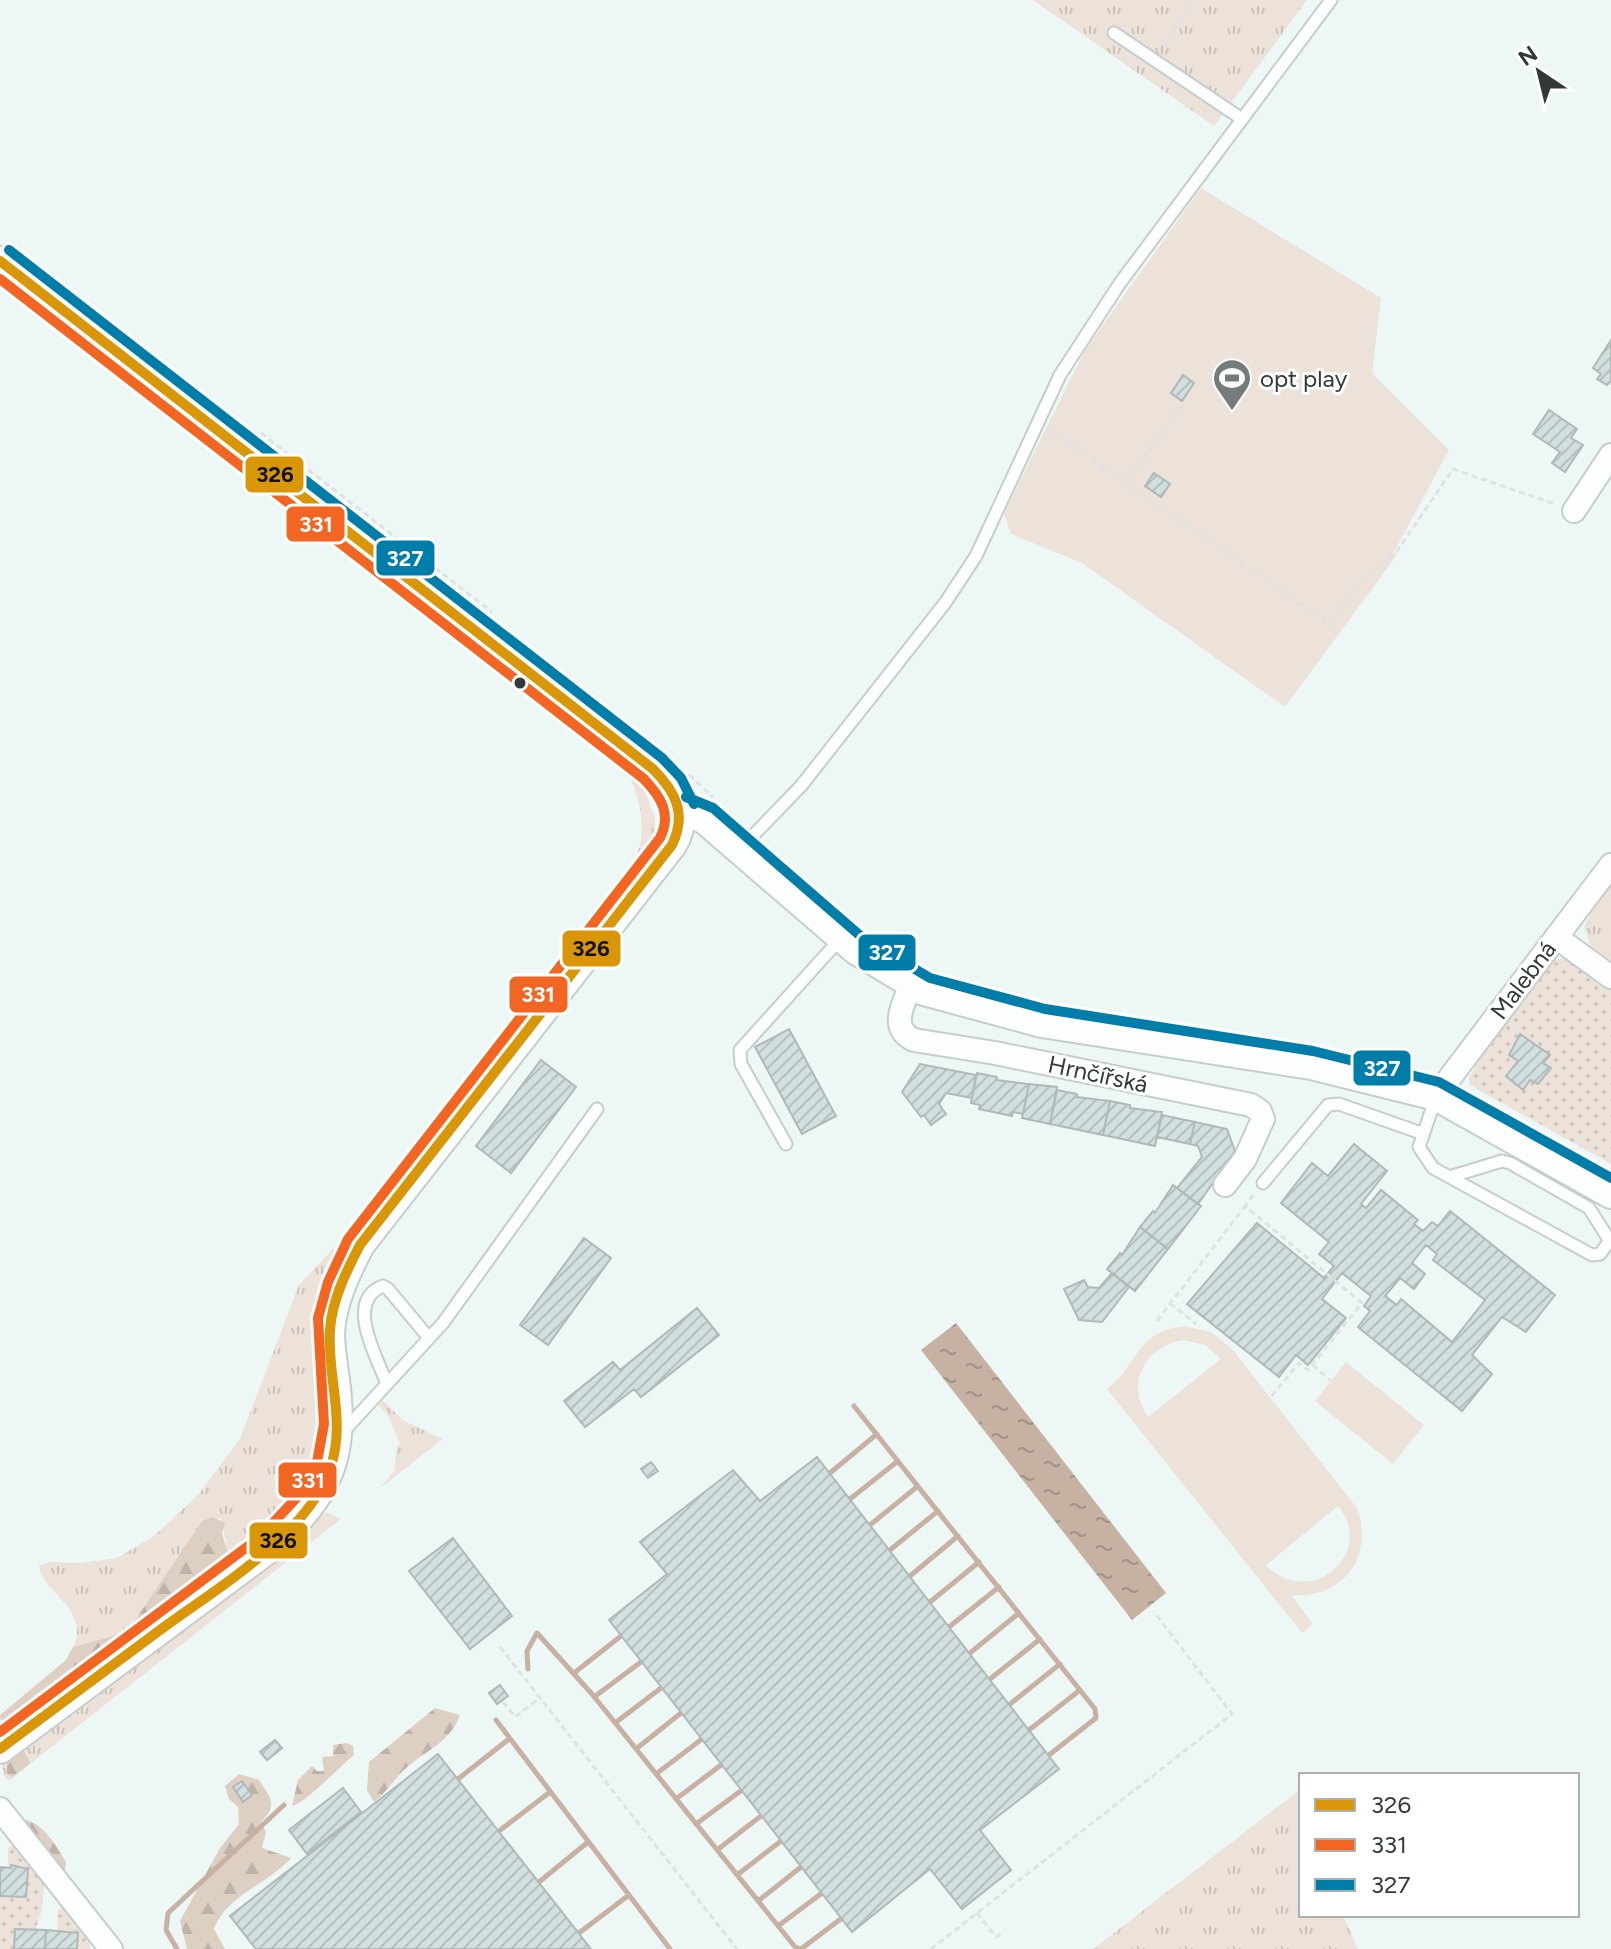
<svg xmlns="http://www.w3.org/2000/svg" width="1611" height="1949" viewBox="0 0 1611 1949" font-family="Figtree,sans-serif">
  <defs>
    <pattern id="grass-tufts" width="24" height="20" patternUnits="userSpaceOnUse" patternTransform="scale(2)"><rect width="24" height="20" fill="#ece2d9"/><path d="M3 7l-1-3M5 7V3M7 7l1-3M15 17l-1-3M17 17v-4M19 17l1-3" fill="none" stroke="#cbc3bb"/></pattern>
    <pattern id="forest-firs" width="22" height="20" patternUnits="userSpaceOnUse" patternTransform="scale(2)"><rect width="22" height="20" fill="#decfc3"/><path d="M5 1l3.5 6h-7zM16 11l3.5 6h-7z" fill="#bfb2a8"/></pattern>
    <pattern id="garden-dots" width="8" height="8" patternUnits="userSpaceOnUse" patternTransform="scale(2)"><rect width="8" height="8" fill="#ece2d9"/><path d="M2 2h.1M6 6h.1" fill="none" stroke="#cbc3bb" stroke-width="1.8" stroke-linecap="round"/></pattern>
    <pattern id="water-ripples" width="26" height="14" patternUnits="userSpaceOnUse" patternTransform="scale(2)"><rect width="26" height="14" fill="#c6b1a3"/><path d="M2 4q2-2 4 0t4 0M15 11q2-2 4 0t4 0" fill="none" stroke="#a19186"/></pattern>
    <pattern id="building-hatch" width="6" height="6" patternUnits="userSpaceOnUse" patternTransform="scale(2)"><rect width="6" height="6" fill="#d2dfdf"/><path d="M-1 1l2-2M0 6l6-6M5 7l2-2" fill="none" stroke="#b5c0c0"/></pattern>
  </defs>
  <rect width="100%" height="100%" fill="#edf7f6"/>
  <path fill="url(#grass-tufts)" d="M1033,0H1307L1214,126Z
    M539,689L636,767L655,818L654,849L354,1238L328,1439L309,1492L260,1539L256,1534L246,1533L248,1547L196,1592L228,1553L221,1518L202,1521L133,1623L120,1634L73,1647C91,1609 42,1592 39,1566L49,1562L80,1563L117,1558L154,1536L199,1494L240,1439L299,1285L345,1236L634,863C647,836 642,805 631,780L533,697Z
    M1611,878V961L1590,945L1584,927L1590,915L1586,911Z
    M382,1400L404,1421L443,1439L379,1489L394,1471L397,1446L400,1444L388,1415L378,1405Z
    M329,1513L341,1519L31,1763V1759L7,1772L12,1780L5,1779L1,1762L318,1515Z
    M1301,1789V1915H1343L1358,1949H1093Z"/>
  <path fill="url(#forest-firs)" d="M213,1517L225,1523L222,1534L228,1553L196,1592L9,1726L1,1725L0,1715L66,1660L73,1647L120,1634L133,1623L202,1521Z
    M435,1708L460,1715C449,1744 427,1749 405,1769C394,1779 387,1792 374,1802L367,1790L369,1762Z
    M347,1743L353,1746L354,1755C339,1767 307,1802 292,1806L298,1780L312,1766L317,1771H324L322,1757L333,1756V1745Z
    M23,1750L31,1763L12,1778L7,1773V1758Z
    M239,1774L259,1780C271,1798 278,1805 261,1822L266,1832L262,1848L291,1858C268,1884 227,1895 214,1929L225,1949H187L180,1921L220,1848L239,1824L238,1807L229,1799L225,1786Z
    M26,1820C45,1825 56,1846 66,1862L65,1870L60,1873L22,1823Z"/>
  <path fill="url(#garden-dots)" d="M1563,958L1611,987V1164L1470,1085L1469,1077L1475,1068L1470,1065L1550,962Z
    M18,1841L45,1875L42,1909L35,1931L16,1930L14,1949H0V1896L26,1897L28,1869L8,1868V1848Z
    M66,1901L89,1930L90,1949H77L57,1933L58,1911Z"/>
  <path fill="#ece2d9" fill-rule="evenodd" d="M1201,188L1381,298L1372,373L1449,450L1394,552L1397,555L1285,707L1082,563L1011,534L1004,513L1085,350Z
    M1184,1326L1211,1332L1232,1349L1357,1508C1375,1558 1342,1599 1291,1595L1313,1624L1302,1633L1107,1389C1139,1364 1135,1332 1184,1326ZM1184,1340L1205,1345L1221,1359L1148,1417C1125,1384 1145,1345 1184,1340ZM1338,1506C1377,1553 1310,1611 1266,1565Z
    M1346,1362L1424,1425L1393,1464L1315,1401Z"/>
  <path fill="url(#water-ripples)" d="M956,1323L1166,1593L1132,1620L921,1350Z"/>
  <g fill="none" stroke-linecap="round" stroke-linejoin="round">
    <path stroke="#c6b1a3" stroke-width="5" d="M854,1406L1095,1709L1096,1718L1049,1755
      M830,1473L877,1434
      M850,1499L898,1461
      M870,1525L918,1486
      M890,1550L938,1511
      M910,1576L958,1536
      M930,1602L979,1562
      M949,1627L999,1587
      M970,1653L1019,1613
      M528,1669L527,1651L537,1633L592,1694L795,1947L801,1949L842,1918
      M574,1673L621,1636
      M990,1679L1040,1639
      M594,1697L641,1662
      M1010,1704L1060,1664
      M496,1720L670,1949
      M615,1723L661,1688
      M1029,1730L1080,1690
      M636,1749L681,1713
      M656,1774L702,1739
      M458,1779L509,1739
      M676,1799L721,1765
      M696,1824L742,1790
      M499,1831L550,1792
      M717,1850L761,1816
      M737,1875L781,1841
      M539,1882L588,1842
      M758,1901L801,1867
      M778,1926L822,1893
      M579,1933L629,1895
      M177,1949L166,1930L168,1913L284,1805"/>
  </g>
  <path fill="url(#building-hatch)" stroke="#b0b8b8" stroke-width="2" fill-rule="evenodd" d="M1611,340V381L1607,385L1597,379L1601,374L1593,368Z
    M1183,375L1194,383L1182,401L1171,393Z
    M1549,410L1577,429L1571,438L1583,445L1565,472L1552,463L1560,452L1533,434Z
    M1154,473L1170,484L1161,497L1145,486Z
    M789,1029L836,1116L802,1134L755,1047Z
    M1520,1034L1550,1055L1543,1063L1551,1068L1538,1084L1530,1080L1523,1090L1506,1076L1518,1061L1509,1055Z
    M541,1060L576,1087L511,1173L476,1146Z
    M920,1064L976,1075L972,1098L946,1093L939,1104L946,1114L931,1125L924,1115L921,1117L902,1092Z
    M977,1073L997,1077L996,1080L1029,1084L1023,1114L1013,1112L1012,1116L979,1109L980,1105L971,1103Z
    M1029,1084L1057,1087L1050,1124L1022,1118Z
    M1057,1090L1077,1094V1097L1110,1101L1103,1135L1050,1124Z
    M1110,1101L1130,1105V1108L1162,1112L1155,1146L1103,1135Z
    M1162,1115L1195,1122L1190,1144L1157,1137Z
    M1195,1122L1227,1129L1235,1151L1198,1204L1177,1188L1202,1157L1198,1146L1190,1144Z
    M1354,1144L1387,1171L1361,1204L1366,1208L1381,1190L1418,1220L1414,1224L1423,1231L1432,1222L1438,1226L1450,1211L1555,1295L1526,1332L1502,1317L1472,1355L1492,1374L1462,1411L1358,1327L1370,1311L1364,1306L1371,1296L1342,1273L1322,1299L1346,1318L1308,1365L1296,1355L1279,1377L1187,1304L1257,1223L1324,1278L1334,1266L1319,1254L1329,1242L1281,1203L1312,1163L1328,1176ZM1426,1245L1437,1254L1433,1260L1485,1300L1452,1342L1401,1299L1397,1305L1385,1296L1400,1278L1414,1289L1425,1274L1412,1263Z
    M1173,1185L1201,1206L1168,1249L1140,1227L1153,1211L1155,1213Z
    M1140,1227L1168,1249L1135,1291L1107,1269L1120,1253L1122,1255Z
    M584,1238L611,1258L548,1345L520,1325Z
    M1112,1273L1129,1287L1102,1322L1079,1320L1064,1289L1084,1280L1088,1287L1099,1288Z
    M697,1308L719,1335L641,1397L634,1389L585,1427L564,1401L613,1362L620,1370Z
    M817,1457L1059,1769L980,1830L1011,1870L962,1909L930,1869L852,1932L609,1620L667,1574L640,1542L733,1470L760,1501Z
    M651,1462L658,1471L648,1478L641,1469Z
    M453,1538L512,1616L470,1649L409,1571Z
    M500,1685L508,1696L497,1704L489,1693Z
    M275,1740L282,1748L267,1760L260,1752Z
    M438,1754L591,1949H256L230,1916Z
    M242,1781L252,1795L243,1802L233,1787Z
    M343,1788L361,1812L307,1854L289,1830Z
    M11,1865L28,1869L26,1897L0,1896V1867L11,1868Z
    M15,1929L46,1930L45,1949H14Z
    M46,1930L78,1933L77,1949H45Z"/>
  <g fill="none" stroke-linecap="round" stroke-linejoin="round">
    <g stroke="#c6cdcd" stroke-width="15">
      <path id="service" d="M1114,33L1242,119
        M740,849L801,786L945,603L976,556L1060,375L1120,283L1331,0
        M1436,1097L1419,1147L1433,1168L1592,1255L1600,1254L1611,1239
        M786,1144L741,1064L740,1050L841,938
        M1449,1177L1502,1161L1510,1163L1589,1208L1610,1241
        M1263,1183L1328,1105L1339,1104L1421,1133
        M387,1384C377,1357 344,1301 383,1286L388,1289L429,1338
        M342,1433L443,1323L597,1109"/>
    </g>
    <g stroke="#c6cdcd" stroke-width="26">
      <path id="minor" d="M1574,511L1611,455
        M1556,937L1611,977
        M911,985C903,1004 889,1028 914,1040L995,1053L1251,1105L1260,1111L1263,1119L1245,1159L1225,1185
        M1436,1096L1611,865
        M0,1809L111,1949"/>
    </g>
    <g stroke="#c6cdcd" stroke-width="32">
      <path id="tertiary" d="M0,261L653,769C676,791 690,815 672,845L360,1245C346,1272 332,1301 330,1332C330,1354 336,1378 337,1400C343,1470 317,1504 268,1549L0,1749
        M681,810L704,819L856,950L924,991L1042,1023L1311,1065L1436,1096L1611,1194"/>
    </g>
    <path stroke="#dfe2e2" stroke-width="3" stroke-dasharray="6 4" stroke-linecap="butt" d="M1164,48L1191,4L1190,0
      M1051,430L1330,625L1361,582L1395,554L1453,469L1555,504
      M261,433L492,612
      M1126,483L1184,402
      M689,775L713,797
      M1253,1195L1245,1206L1362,1303L1308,1370L1299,1363L1270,1398
      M1170,1303L1196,1324
      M1157,1321L1245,1206
      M1313,1365L1331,1381
      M500,1647L737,1949
      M503,1702L515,1717L540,1698
      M977,1913L996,1937L1003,1933
      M931,1949L1232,1714L1154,1612"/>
    <use href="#service" stroke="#fcfefe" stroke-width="11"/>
    <use href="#minor" stroke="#fcfefe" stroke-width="22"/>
    <use href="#tertiary" stroke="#fcfefe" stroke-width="28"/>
    <g stroke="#fff" stroke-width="16">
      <path id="bus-1" d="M0,261L653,769C676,792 687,814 672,845L360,1245C346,1272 332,1300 330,1330C327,1376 345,1417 332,1463C311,1535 213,1590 156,1633C104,1672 52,1710 0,1749"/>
    </g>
    <g stroke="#fff" stroke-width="16">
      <path id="bus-2" d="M0,279L644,779C661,797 672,814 660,838L348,1239L328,1282L318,1318L324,1424L317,1462L301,1493L259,1538L0,1732"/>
    </g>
    <g stroke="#fff" stroke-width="16">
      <path id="bus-3" d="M9,250L662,758L681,778L694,804
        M686,797L713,808L864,939L930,978L1045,1009L1313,1051L1439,1082L1611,1178"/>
    </g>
    <use href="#bus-1" stroke="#d99609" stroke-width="10"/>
    <use href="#bus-2" stroke="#f26522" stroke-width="10"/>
    <use href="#bus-3" stroke="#007da8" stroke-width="10"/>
  </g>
  <defs>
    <g id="stadium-pin" transform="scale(2)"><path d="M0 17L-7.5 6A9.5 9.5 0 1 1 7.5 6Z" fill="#737c7b" stroke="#fff"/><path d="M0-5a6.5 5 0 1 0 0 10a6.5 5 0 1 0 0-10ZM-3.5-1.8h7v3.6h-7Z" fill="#fff"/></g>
  </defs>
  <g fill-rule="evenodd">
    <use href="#stadium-pin" x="1232" y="378"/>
  </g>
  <circle fill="#323939" stroke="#fff" stroke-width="3" cx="520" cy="683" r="7"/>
  <g text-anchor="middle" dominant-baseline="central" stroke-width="6" stroke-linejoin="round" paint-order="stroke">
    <g font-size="24" fill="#323939" stroke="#fff" text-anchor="start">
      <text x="1260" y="378">opt play</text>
    </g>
    <g font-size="24" fill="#323939" stroke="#fff">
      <text transform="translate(1523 980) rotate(-53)">Malebná</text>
      <text transform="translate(1098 1074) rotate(12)">Hrnčířská</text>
    </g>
  </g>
  <g stroke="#fff" stroke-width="3">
    <rect x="244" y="455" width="61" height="39" rx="8" fill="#d99609"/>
    <rect x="285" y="505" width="61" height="38" rx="8" fill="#f26522"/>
    <rect x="375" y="539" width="61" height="38" rx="8" fill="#007da8"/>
    <rect x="561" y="929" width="61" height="39" rx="8" fill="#d99609"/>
    <rect x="857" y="933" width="60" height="39" rx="8" fill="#007da8"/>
    <rect x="508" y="975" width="61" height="39" rx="8" fill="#f26522"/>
    <rect x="1352" y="1049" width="60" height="38" rx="8" fill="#007da8"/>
    <rect x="277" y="1461" width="61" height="38" rx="8" fill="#f26522"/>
    <rect x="248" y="1521" width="61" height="39" rx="8" fill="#d99609"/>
  </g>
  <g font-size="22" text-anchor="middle" font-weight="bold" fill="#fff">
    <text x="316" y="532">331</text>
    <text x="405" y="566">327</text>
    <text x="887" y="960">327</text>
    <text x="538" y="1002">331</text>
    <text x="1382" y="1076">327</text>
    <text x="308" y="1488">331</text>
  </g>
  <g font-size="22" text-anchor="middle" font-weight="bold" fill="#111">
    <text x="275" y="482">326</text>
    <text x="591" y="956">326</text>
    <text x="278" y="1548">326</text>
  </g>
  <rect x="1299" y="1773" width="280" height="144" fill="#ffffff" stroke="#adb0b0" stroke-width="2"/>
  <rect x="1315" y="1799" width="40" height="12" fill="#d99609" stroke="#adb0b0" stroke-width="2"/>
  <text x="1371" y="1813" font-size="24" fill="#323939">326</text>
  <rect x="1315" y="1839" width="40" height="12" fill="#f26522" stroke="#adb0b0" stroke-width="2"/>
  <text x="1371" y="1853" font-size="24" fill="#323939">331</text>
  <rect x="1315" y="1879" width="40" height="12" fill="#007da8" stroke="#adb0b0" stroke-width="2"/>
  <text x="1371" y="1893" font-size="24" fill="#323939">327</text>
  <g transform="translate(1539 72) rotate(325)" stroke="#ffffff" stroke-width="6" paint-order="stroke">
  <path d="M0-6L14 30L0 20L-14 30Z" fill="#323939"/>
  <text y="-12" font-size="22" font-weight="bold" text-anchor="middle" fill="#323939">N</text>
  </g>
</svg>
